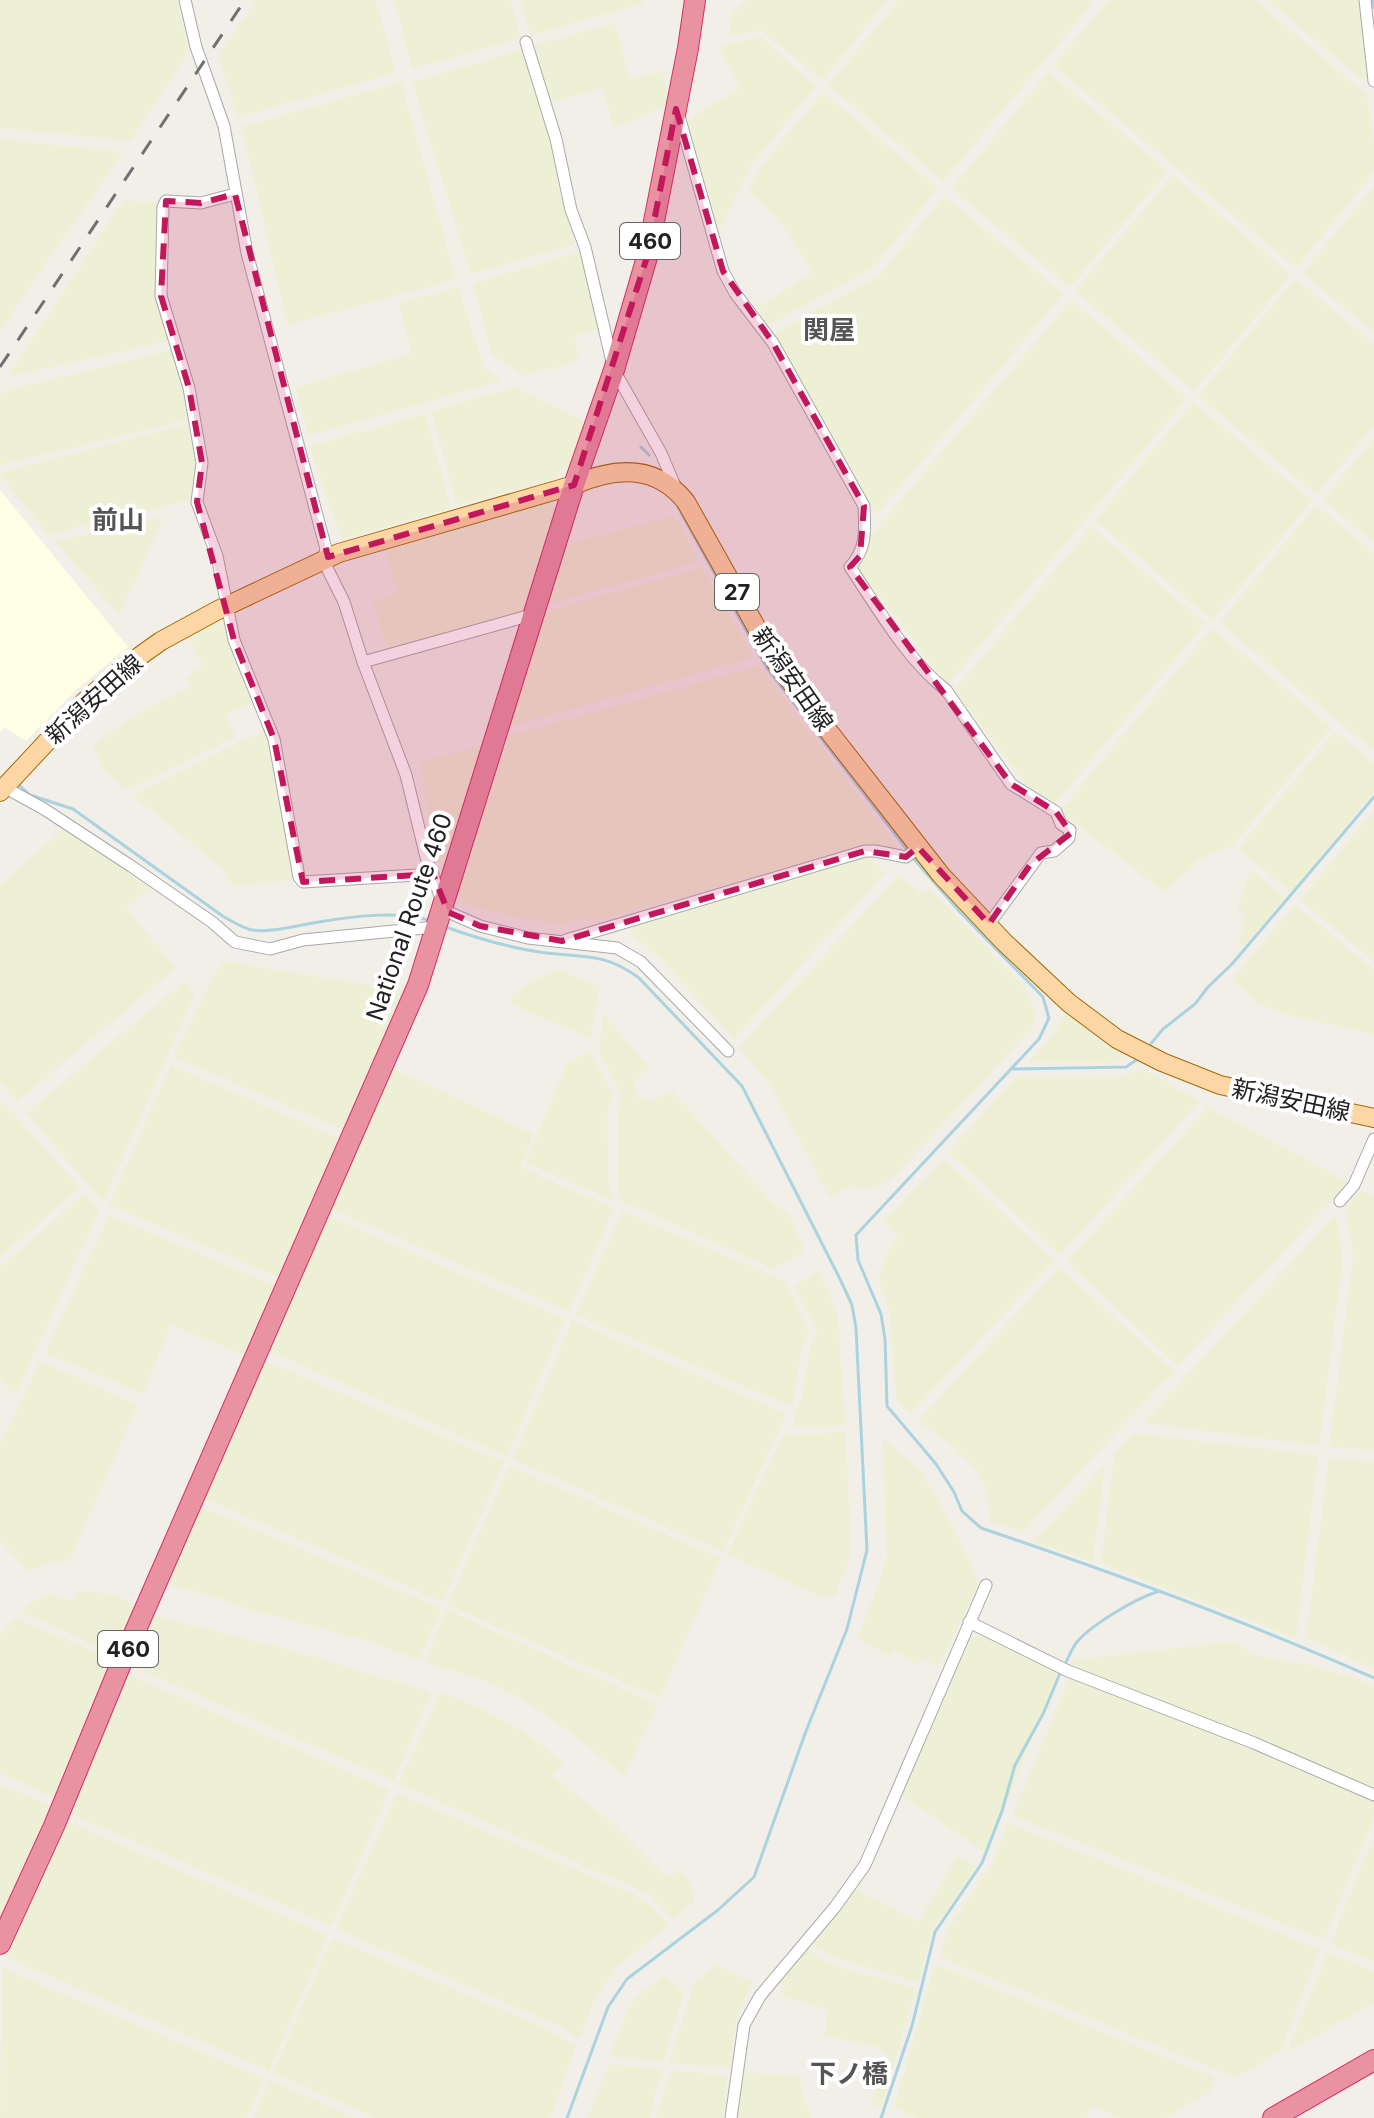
<svg xmlns="http://www.w3.org/2000/svg" width="1374" height="2118" viewBox="0 0 1374 2118" font-family="Inter,'Noto Sans JP',sans-serif">
  <rect width="100%" height="100%" fill="#f2efe9"/>
  <path fill="#ffffe5" d="M0,490L128,647L76,690L26,741L5,728L0,732Z"/>
  <path fill="#eef0d5" d="M0,0H177L189,51L130,141L0,128Z
    M257,0H376L396,73L238,117L218,55Z
    M394,0H510L521,38L412,69Z
    M520,0H642L643,4L531,35Z
    M746,0H888L822,80L762,31L730,35L732,14Z
    M899,0H1089L1093,3L943,181L828,85Z
    M1109,0H1255L1367,95L1374,140V172L1296,268L1053,65Z
    M1267,0H1359L1367,76L1364,81Z
    M615,23L630,79L662,71L669,104L614,129L603,88L550,103L534,45Z
    M760,37L816,86L752,164L718,234L686,123L704,108L740,89L718,46Z
    M523,49L557,167L574,245L471,274L412,82Z
    M1048,72L1168,170L1070,287L951,189Z
    M401,82L456,280L287,325L242,127Z
    M823,92L938,188L874,267L768,326L757,308L812,272L785,228L748,190L761,166Z
    M0,139L123,152L0,330Z
    M1173,175L1291,275L1194,391L1075,291Z
    M1374,186V333L1302,273Z
    M944,196L1063,294L878,513L870,507L774,334L879,275Z
    M124,200L159,203L157,298L169,341L7,377Z
    M581,252L598,330L574,336L580,360L524,376L492,356L473,283Z
    M1295,278L1374,344V426L1316,494L1198,396Z
    M458,287L485,369L499,378L501,381L308,436L296,387L412,354L398,303Z
    M1071,300L1187,398L947,685L858,568L872,534Z
    M172,350L184,390L188,420L0,465V394L2,391Z
    M515,387L580,419L583,426L569,467L550,481L457,505L431,411Z
    M1193,402L1312,501L1212,620L1095,520Z
    M425,414L451,508L342,540L309,446Z
    M187,424L197,462L190,500L48,535L0,475V472Z
    M1374,438V542L1323,500Z
    M546,499L551,502L557,516L526,611L388,649L372,601L397,593L384,548Z
    M1316,505L1374,553V751L1219,623Z
    M674,516L699,561L546,605L568,544Z
    M164,517L119,615L55,541Z
    M1091,527L1205,623L1054,805L1026,785L955,690Z
    M702,568L754,657L508,727L545,612Z
    M219,617L253,701L225,716L236,737L126,790L104,771L93,745L136,715L191,686L186,677L203,666L187,634Z
    M1212,628L1331,727L1233,845L1199,860L1165,893L1060,811Z
    M759,666L897,847L870,845L591,922L588,917L561,925L512,916L463,904L455,892L509,736Z
    M265,730L278,776L294,879L233,887L223,869L132,795Z
    M1335,731L1374,763V792L1291,892L1238,849Z
    M486,745L444,875L428,816L420,762Z
    M1374,810V962L1300,900Z
    M64,828L150,888L126,908L176,968L17,1102L0,1082V885Z
    M866,855L885,873L734,1039L658,956L631,934L634,922Z
    M1251,869L1285,898L1245,945H1238L1245,915L1237,910Z
    M899,875L922,894L930,889L1024,987L1036,1013L1032,1028L896,1175L882,1185L868,1188L850,1187L830,1198L769,1083L738,1048Z
    M1295,905L1374,970V1035L1280,1013L1258,1004L1232,979Z
    M223,961L403,990L343,1130L174,1057L213,976Z
    M557,969L600,987L590,1038L512,1005L511,997L529,983Z
    M185,981L195,994L103,1202L26,1113Z
    M1066,1010L1100,1041L1126,1057L1112,1063L1029,1061L1057,1031Z
    M603,1013L649,1067L634,1082L637,1096L652,1101L672,1091L776,1206L788,1213L805,1252L773,1269L622,1201L617,1185L618,1114L621,1094L599,1053Z
    M590,1052L613,1094L607,1115L609,1187L614,1201L526,1163L567,1063Z
    M171,1065L339,1138L277,1277L109,1205Z
    M392,1068L534,1134L520,1167L614,1208L569,1312L331,1209Z
    M1142,1068L1200,1101L1060,1255L948,1152L1016,1077L1109,1078L1128,1075Z
    M0,1099L80,1187L0,1257Z
    M1208,1107L1348,1182L1178,1366L1066,1262Z
    M944,1159L1054,1260L910,1414L896,1399L890,1312L878,1277L888,1252L899,1238L883,1222Z
    M1362,1190L1374,1196V1451L1329,1446L1353,1258L1346,1204Z
    M85,1193L99,1210L15,1396L0,1379V1267Z
    M622,1211L785,1281L809,1332L802,1347L792,1407L576,1315Z
    M1336,1214L1343,1259L1319,1446L1143,1423Z
    M109,1215L274,1285L244,1355L171,1325L143,1394L45,1353Z
    M326,1215L565,1319L507,1457L269,1351Z
    M1059,1267L1174,1371L1023,1532L990,1522L987,1490L978,1472L956,1449L918,1421Z
    M818,1270L838,1316L845,1425L795,1428L793,1421L802,1396L810,1346L817,1330L794,1287Z
    M572,1320L786,1414L723,1552L513,1460Z
    M263,1360L504,1462L442,1602L201,1497Z
    M40,1361L138,1405L69,1561L51,1563L28,1572L0,1540V1445Z
    M845,1431L851,1535L849,1559L835,1596L823,1598L727,1554L784,1433L796,1436Z
    M1134,1433L1318,1455L1296,1638L1101,1564L1114,1454Z
    M883,1438L922,1472L957,1535L979,1584L938,1668L926,1658L917,1665L895,1651L890,1657L858,1639L887,1559Z
    M1329,1457L1374,1462V1668L1306,1638Z
    M1105,1465L1093,1562L1033,1542Z
    M509,1466L721,1558L660,1698L447,1605Z
    M198,1505L441,1608L419,1660L364,1640L254,1611L210,1595L164,1585Z
    M79,1590L111,1594L140,1606L117,1656L21,1612L31,1603L50,1594L73,1601Z
    M446,1609L657,1704L624,1777L580,1740L519,1697L488,1682L425,1662Z
    M152,1615L302,1653L431,1692L394,1781L131,1666Z
    M16,1618L114,1660L54,1798L0,1773V1635Z
    M981,1634L1058,1671L987,1854L899,1794L969,1639Z
    M1236,1641L1250,1654L1309,1665L1362,1680L1374,1687V1789L1068,1665L1072,1660Z
    M130,1675L389,1790L332,1926L68,1813Z
    M1071,1675L1374,1800V1817L1324,1940L1012,1816Z
    M440,1693L474,1705L523,1731L564,1763L552,1775L611,1822L667,1878L680,1869L690,1883L695,1902L673,1919L650,1895L399,1784Z
    M0,1784L52,1806L0,1925Z
    M397,1793L634,1894L648,1903L669,1925L618,1966L594,2001L581,2036L578,2039L561,2027L336,1929Z
    M65,1820L328,1935L269,2071L3,1956Z
    M1008,1823L1320,1949L1280,2052L1236,2078L939,1957L950,1925L992,1864Z
    M1374,1835V1962L1330,1944Z
    M957,1856L977,1866L933,1930L918,1983L828,1956L810,1943L854,1888L918,1922Z
    M332,1938L544,2027L576,2046L550,2118H375L273,2073Z
    M806,1948L825,1961L846,1969L916,1988L881,2108L871,2103L887,2055L877,2046L824,2036L828,2009L781,1997L786,1988L778,1982Z
    M1328,1952L1374,1971V2003L1287,2052Z
    M935,1964L1215,2077L1209,2093L1165,2118H1120L1091,2106L1086,2118H918L894,2108Z
    M715,1965L752,1982L737,2016L730,2068L669,2063L694,1982Z
    M2,1968L264,2078L247,2118H0Z
    M665,1975L684,1992L663,2062L609,2057L629,2007L638,1995Z
    M609,2064L662,2069L649,2118H587Z
    M671,2070L728,2075L723,2118H656Z
    M743,2072L800,2076L804,2105L809,2108L810,2118H736Z
    M270,2080L357,2118H253Z"/>
  <g fill="none" stroke-linecap="round" stroke-linejoin="round">
    <path stroke="#aad3df" stroke-width="3" d="M641,447L649,455
      M678,507L767,668L909,852
      M18,784L30,795L73,809L224,917C232,921 242,928 252,930C273,933 297,925 319,922C355,916 393,911 429,920
      M913,858L960,912L1043,997L1049,1018L1039,1039L856,1235L858,1260L881,1314L885,1339L887,1406L936,1464L954,1492L962,1511L981,1528C1114,1573 1246,1621 1374,1678
      M443,926C473,937 507,947 539,952C580,958 603,951 639,978L742,1086L840,1279L852,1305L856,1328L867,1550L847,1629L806,1731L754,1877L718,1910L627,1979L608,2007L567,2118
      M1149,1046L1163,1029L1195,1004L1208,987L1232,964L1374,797
      M1013,1069L1126,1067L1138,1059
      M1065,1664C1069,1657 1072,1648 1077,1642C1092,1624 1138,1597 1160,1591
      M881,2118L912,2026L935,1932L982,1863L1002,1811L1015,1765L1043,1714L1061,1671"/>
    <path stroke="#aad3df" stroke-width="16" d="M1374,0V1"/>
    <g stroke="#a9a9a9" stroke-width="13">
      <path id="street" d="M185,0L196,47L224,126L247,253L326,549L323,560L344,602L363,662L406,775L426,857L443,904L448,912L480,926L528,938L617,948L641,962L728,1051
        M1365,0L1374,81
        M526,42L556,139L571,210L585,247L614,370L661,453L675,486
        M679,116L723,271L735,293L773,343L864,506C865,531 867,548 850,567C877,607 907,660 946,690L1011,784L1056,812L1061,824L1070,830L1069,838L1054,851L1041,853L989,924
        M235,194L201,203L166,201L163,207L161,296L189,388L202,463L197,502L217,556L234,640L274,739L299,877L303,882L433,874
        M363,662L535,614
        M4,787L44,809L131,866L212,922L235,942L270,949L303,940L435,927
        M566,940L865,851H875L906,857L919,847
        M1340,1201L1354,1185L1374,1139
        M969,1622L1068,1671L1254,1743L1374,1795
        M731,2118L744,2025L760,1996L835,1907L865,1865L986,1585"/>
    </g>
    <g stroke="#a06b00" stroke-width="20">
      <path id="primary" d="M0,792L84,702L123,668L161,641L218,610L339,553L574,485C615,467 656,464 686,502L777,664L823,724L941,875L1004,942L1069,1003L1117,1039L1162,1062L1220,1085L1374,1118"/>
    </g>
    <g stroke="#dc2a67" stroke-width="22">
      <path id="highway" d="M0,1944L54,1826L120,1666L418,985L574,485L614,370L647,257L688,48L695,0
        M1273,2118L1374,2060"/>
    </g>
    <use href="#street" stroke="#fff" stroke-width="11"/>
    <use href="#primary" stroke="#fcd6a4" stroke-width="18"/>
    <use href="#highway" stroke="#e892a2" stroke-width="20"/>
    <path stroke="#707070" stroke-width="3" stroke-dasharray="16 16" stroke-linecap="butt" d="M0,367L245,0"/>
  </g>
  <path fill="#c2185b" fill-opacity="0.2" stroke="#c2185b" stroke-width="6" stroke-dasharray="16 10" stroke-linejoin="round" d="M676,109L723,271L773,343L864,506L860,556L850,567L1011,784L1056,812L1071,833L1030,865L989,924L918,847L906,857L865,851L562,941L480,926L448,912L433,874L303,882L274,739L234,640L197,502L202,463L189,388L161,296L166,201L201,203L235,194L328,557L574,485L647,257Z"/>
  <g text-anchor="middle" dominant-baseline="central" stroke-width="8" stroke-linejoin="round" paint-order="stroke">
    <g fill="#fff" stroke="#646464" stroke-width="2">
      <rect x="620" y="223" width="60" height="36" rx="6"/>
      <rect x="715" y="574" width="44" height="36" rx="6"/>
      <rect x="98" y="1631" width="60" height="36" rx="6"/>
    </g>
    <g font-size="22" font-weight="bold" fill="#222">
      <text x="650" y="241">460</text>
      <text x="737" y="592">27</text>
      <text x="128" y="1649">460</text>
    </g>
    <g font-size="24" fill="#222" stroke="#fff">
      <text transform="translate(793 679) rotate(55)">新潟安田線</text>
      <text transform="translate(94 699) rotate(-42)">新潟安田線</text>
      <text transform="translate(409 917) rotate(-71)">National Route 460</text>
      <text transform="translate(1291 1100) rotate(12)">新潟安田線</text>
    </g>
    <g font-size="26" font-weight="bold" fill="#555" stroke="#fff">
      <text x="829" y="329">関屋</text>
      <text x="118" y="519">前山</text>
      <text x="849" y="2073">下ノ橋</text>
    </g>
  </g>
</svg>
